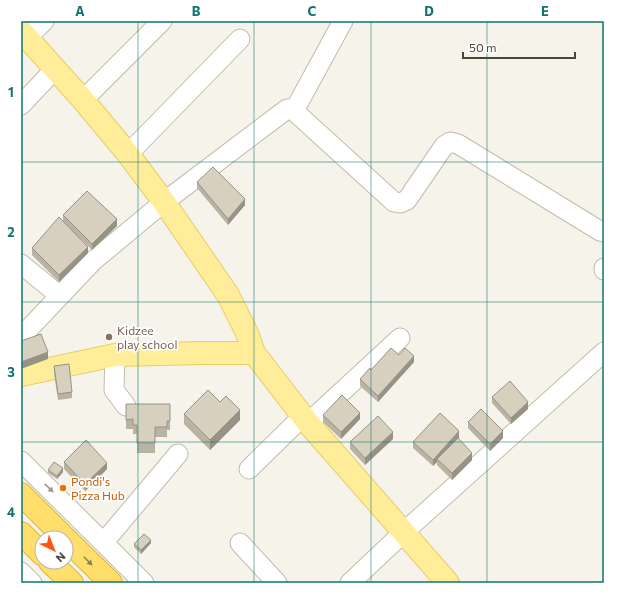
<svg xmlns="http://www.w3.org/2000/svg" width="625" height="604" viewBox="0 0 625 604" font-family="Commissioner,sans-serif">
  <rect width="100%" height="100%" fill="#f5f3ea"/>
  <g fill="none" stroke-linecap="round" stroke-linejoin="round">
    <g stroke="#c1bcac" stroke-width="21">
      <path id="minor" d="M27,38L44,21
        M83,100L162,21
        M21,105L55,69
        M294,111L343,21
        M128,154L240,39
        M21,264L60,296
        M604,268V270
        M21,337L93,261L164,202L287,109H292L294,111L394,202L400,203L407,200L444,146L450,142L458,144L600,231L604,232
        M115,355L114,390L126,406
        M308,423L400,338
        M21,461L144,583
        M249,469L303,416
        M104,542L178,454
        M240,543L277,583
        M21,572L32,583
        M350,583L404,532L604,352"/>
    </g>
    <g stroke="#e7ce67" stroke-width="24">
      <path id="major" d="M21,31L83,100L128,154L164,202L228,295L247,333L254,353L308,423L448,583
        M21,375L115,355L204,353H254"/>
    </g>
    <g stroke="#e1b638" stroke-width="24">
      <path id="highway" d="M21,494L65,538
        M21,533L42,554
        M66,539L111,583
        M50,562L72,583"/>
    </g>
    <use href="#minor" stroke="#fff" stroke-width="19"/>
    <use href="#major" stroke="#ffed99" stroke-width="22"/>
    <use href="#highway" stroke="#ffde6b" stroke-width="22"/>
  </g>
  <path fill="#b9b3a4" d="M197,182L245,205L228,225L197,188Z
    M63,215L117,226L92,250L80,238L88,253L59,282L32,255V248L63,221Z
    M399,355L414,362L378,402L360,386V379L371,370Z
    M54,366L72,392V398L58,400L54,373Z
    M492,397L528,409L511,424L492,403Z
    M126,404H170V430H167V437H155V453H137V434H133V429H126Z
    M184,414L240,420L210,450L184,424Z
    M323,415L360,419L341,439L323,422Z
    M468,422L503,438L490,451L468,428Z
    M459,438L458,439L472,460L452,480L437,465V462L433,466L413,448V442Z
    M393,439L365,465L350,449V442Z
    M64,462L107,469L85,491L64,469Z
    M48,470L63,472L57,479L48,473Z
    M151,543L141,554L134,547V544Z"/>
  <path fill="#969286" d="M245,199V205L228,225V219Z
    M117,219V226L92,250V244Z
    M88,247V253L59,282V275Z
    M48,352V359L21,369V362Z
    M414,356V362L378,402V396Z
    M528,402V409L511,424V418Z
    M240,410V420L210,450V440Z
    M360,413V419L341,439V432Z
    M459,431V438L438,460L437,459V462L433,466V460Z
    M503,431V438L490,451V444Z
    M393,432V439L365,465V458Z
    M472,453V460L452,480V473Z
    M107,463V469L85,491V484Z
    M63,468V472L57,479V476Z
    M151,540V543L141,554V550Z"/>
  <path fill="#d7d0bf" stroke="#969286" d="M213,167L245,199L228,219L197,182Z
    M87,191L117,219L92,244L63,215Z
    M59,217L88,247L59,275L32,248Z
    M41,334L48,352L21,362V341Z
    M391,348L399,355L405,348L414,356L378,396L360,379L370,368L371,370Z
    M69,364L72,392L58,394L54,366Z
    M510,381L528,402L511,418L492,397Z
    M208,390L220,402L226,396L240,410L210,440L184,414Z
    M342,395L360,413L341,432L323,415Z
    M126,404H170V421H167V427H155V443H137V425H133V419L126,420Z
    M481,409L503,431L490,444L468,422Z
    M440,413L459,431L433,460L413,442Z
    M378,416L393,432L365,458L350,442Z
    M458,438L472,453L452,473L437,459Z
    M86,440L107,463L85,484L64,462Z
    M54,462L63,468L57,476L48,470Z
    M144,534L151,540L141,550L134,544Z"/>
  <defs><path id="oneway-solid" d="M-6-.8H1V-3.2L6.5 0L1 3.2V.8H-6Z"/></defs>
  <use fill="#9b9992" href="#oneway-solid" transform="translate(49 488) rotate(44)"/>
  <use fill="#92824c" href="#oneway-solid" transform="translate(88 561) rotate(45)"/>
  <path fill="none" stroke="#0f766e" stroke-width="1" stroke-opacity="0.55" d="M138,21V583M254,21V583M371,21V583M487,21V583M21,162H604M21,302H604M21,442H604"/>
  <circle fill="#8d6e63" stroke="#fff" stroke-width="1.5" cx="109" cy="337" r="4"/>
  <circle fill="#e8710a" stroke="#fff" stroke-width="1.5" cx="63" cy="488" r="4"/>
  <g text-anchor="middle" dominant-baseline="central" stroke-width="3.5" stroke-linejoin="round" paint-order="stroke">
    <g font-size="12" fill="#785e54" stroke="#fff" text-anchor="start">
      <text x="117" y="330">Kidzee<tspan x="117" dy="14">play school</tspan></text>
    </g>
    <g font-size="12" fill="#c56008" stroke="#fff" text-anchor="start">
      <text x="71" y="481">Pondi's<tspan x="71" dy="14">Pizza Hub</tspan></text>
    </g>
  </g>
  <rect width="625" height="604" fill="none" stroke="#ffffff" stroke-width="44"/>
  <g transform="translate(54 550) rotate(137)"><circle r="19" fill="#ffffff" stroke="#b7b5af"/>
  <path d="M0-3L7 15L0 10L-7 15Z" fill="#fe5519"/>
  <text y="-6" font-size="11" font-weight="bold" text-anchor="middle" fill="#4a4538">N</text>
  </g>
  <path d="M463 52v6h112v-6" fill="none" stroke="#4a4538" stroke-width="2"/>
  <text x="469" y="52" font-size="12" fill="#4a4538" stroke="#ffffff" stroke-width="3" paint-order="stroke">50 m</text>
  <rect x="22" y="22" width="581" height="560" fill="none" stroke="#0f766e" stroke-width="1.5"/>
  <g font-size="13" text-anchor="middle" font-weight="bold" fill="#0f766e">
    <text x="80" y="16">A</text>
    <text x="196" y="16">B</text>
    <text x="312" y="16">C</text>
    <text x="429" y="16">D</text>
    <text x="545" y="16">E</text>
    <text x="11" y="97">1</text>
    <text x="11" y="237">2</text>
    <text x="11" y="377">3</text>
    <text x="11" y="517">4</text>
  </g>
</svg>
